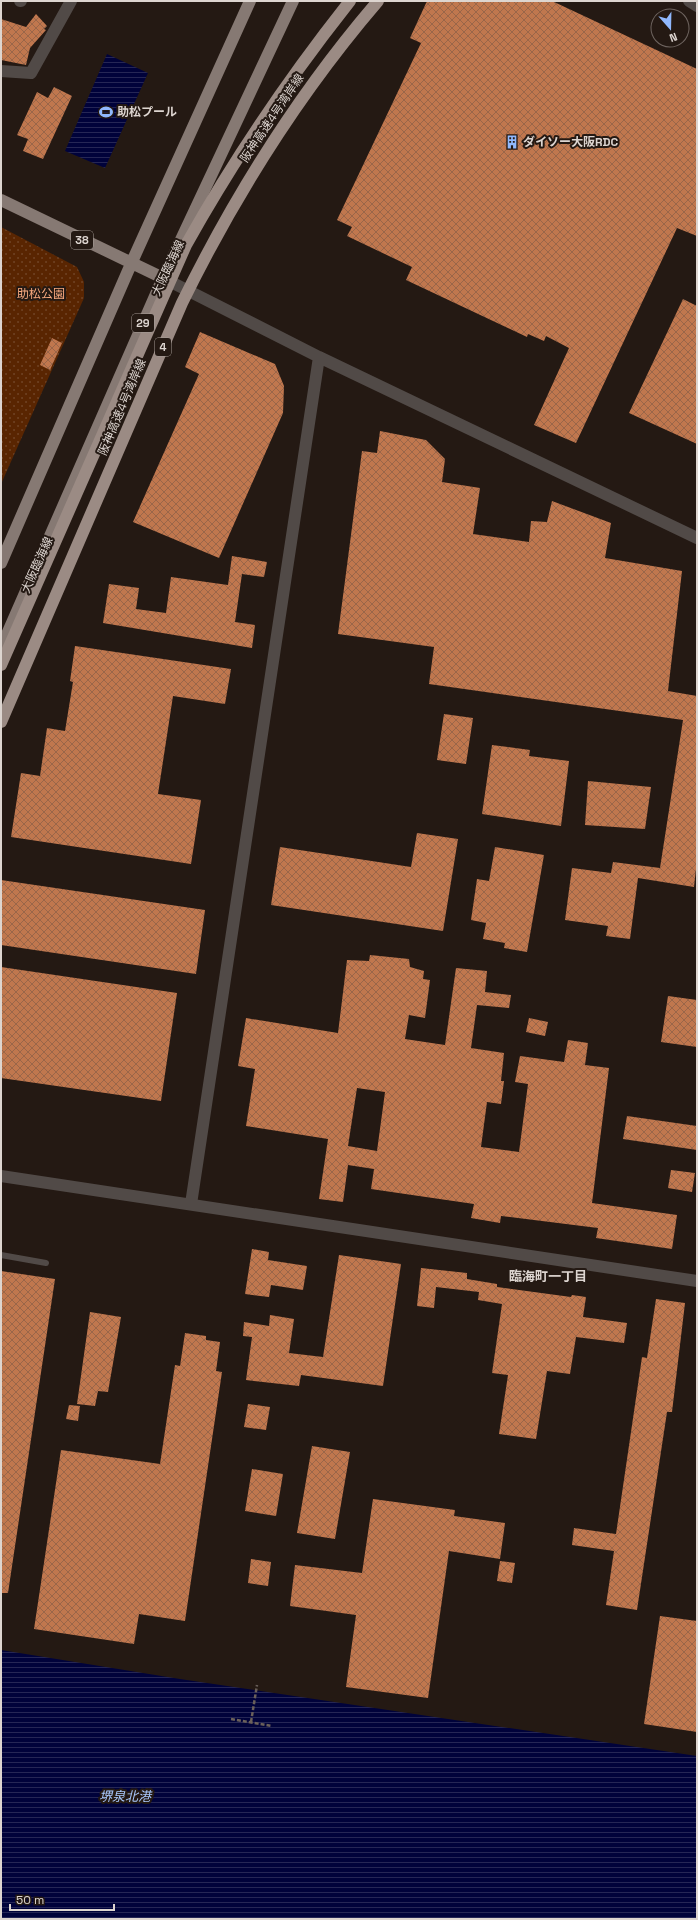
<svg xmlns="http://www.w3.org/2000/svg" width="698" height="1920" viewBox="0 0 698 1920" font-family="'Space Grotesk','Noto Sans JP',sans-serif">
  <defs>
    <pattern id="grass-dots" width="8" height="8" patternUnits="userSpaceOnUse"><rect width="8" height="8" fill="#592501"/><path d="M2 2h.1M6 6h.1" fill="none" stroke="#704425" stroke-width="1.8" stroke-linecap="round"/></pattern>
    <pattern id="water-rules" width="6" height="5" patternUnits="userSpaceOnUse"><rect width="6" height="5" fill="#00023a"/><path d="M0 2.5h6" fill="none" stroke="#252655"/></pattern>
    <pattern id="building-cross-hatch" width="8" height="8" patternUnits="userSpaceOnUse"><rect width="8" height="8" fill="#c0774e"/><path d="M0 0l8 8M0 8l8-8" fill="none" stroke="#9a6649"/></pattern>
  </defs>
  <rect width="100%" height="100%" fill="#241913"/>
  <path fill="url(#grass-dots)" d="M1,227L77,267L84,282V298L1,484Z"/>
  <path fill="url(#water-rules)" d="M107,54L148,73L105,168L65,151Z
    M1,1650L180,1679L697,1756V1919H1Z"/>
  <path fill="url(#building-cross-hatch)" fill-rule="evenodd" d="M427,1H552L697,69V236L677,228L576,443L534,425L569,348L546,336L544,341L528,334L527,337L406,280L412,267L347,236L352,227L337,220L421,43L410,38Z
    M36,14L47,26L44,29L46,30L30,48L26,65L1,60V19L26,27Z
    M54,87L72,96L43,159L23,151L28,139L17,135L37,92L48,98Z
    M683,299L697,306V444L629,413Z
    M200,332L275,364L284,386L283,413L219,558L133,522L199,374L185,367Z
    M52,338L62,343L50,370L40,365Z
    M380,431L426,440L445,459L442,482L480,488L473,534L529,542L531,521L547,522L552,501L611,523L605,558L682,571L668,691L697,696V860L694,887L638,878L630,939L606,936L608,926L565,920L572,868L611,873L613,862L660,868L683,720L429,684L434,647L338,634L362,451L377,453Z
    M232,556L267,562L264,577L242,574L235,622L255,625L252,648L103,623L109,584L139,588L136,609L166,613L171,577L228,585Z
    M75,646L231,669L225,704L173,696L158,794L201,800L191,864L11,837L21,773L40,776L47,728L65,731L73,682L70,681Z
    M444,714L473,718L466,764L437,760Z
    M492,745L530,750L529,756L569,761L561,826L482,814Z
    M588,781L651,787L645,829L585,825Z
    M417,833L458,839L443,931L271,905L280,847L411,867Z
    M495,847L544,855L527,952L504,948L505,943L483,939L486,923L471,920L477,879L489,881Z
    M1,880L205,910L196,974L1,945Z
    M370,955L409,959L410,967L424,971L423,979L430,980L425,1018L409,1015L405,1039L445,1045L456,968L487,971L485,992L511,995L509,1008L477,1005L471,1048L504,1053L501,1081H504L501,1104L487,1102L481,1147L519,1152L528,1084L515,1082L520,1056L564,1062L568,1040L588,1043L585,1065L609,1068L592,1203L677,1215L672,1249L596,1238L598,1228L501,1216L500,1223L471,1218L474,1204L371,1189L374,1169L348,1165L343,1202L319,1199L328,1139L246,1126L255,1069L238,1066L246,1018L338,1033L347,960L369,961ZM357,1088L385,1092L377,1151L348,1146Z
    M1,967L177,993L161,1101L1,1078Z
    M668,996L697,1000V1047L661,1042Z
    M529,1018L548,1022L545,1036L526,1032Z
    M627,1116L697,1126V1150L623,1139Z
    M671,1170L695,1173L692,1192L668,1188Z
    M252,1249L269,1252L268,1260L307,1266L303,1290L271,1285L269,1297L245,1294Z
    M339,1255L401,1264L383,1386L301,1375L299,1386L246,1380L252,1337L243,1336L244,1322L269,1326L270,1315L294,1319L289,1353L323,1357Z
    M421,1268L467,1273V1279L497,1284V1287L571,1297L572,1295L586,1297L583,1317L627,1323L624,1343L576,1337L570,1374L547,1371L536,1439L499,1434L508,1375L492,1373L502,1304L478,1300L479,1292L436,1287L434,1308L417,1306Z
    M1,1271L55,1279L8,1593H1Z
    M656,1299L685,1303L672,1412H667L637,1610L606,1605L614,1551L572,1545L574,1528L616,1534L642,1357L647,1358Z
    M90,1312L121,1317L108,1392L98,1391L95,1406L77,1404Z
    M185,1333L206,1336V1340L220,1342L216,1371L222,1372L185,1621L139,1614L134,1644L34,1629L61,1450L160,1464L175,1365L180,1366Z
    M248,1404L270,1407L266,1430L244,1427Z
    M69,1405L80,1406L78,1421L66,1419Z
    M312,1446L350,1452L335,1539L297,1533Z
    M252,1469L283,1474L276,1516L245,1511Z
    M373,1499L455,1510L454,1516L505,1523L500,1559L449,1551L428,1698L346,1687L356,1615L290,1606L295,1565L362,1573Z
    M251,1559L271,1562L268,1586L248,1583Z
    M500,1561L515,1563L512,1583L497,1581Z
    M660,1616L697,1621V1732L644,1724Z"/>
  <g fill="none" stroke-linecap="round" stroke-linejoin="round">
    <path stroke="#6a605a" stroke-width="2.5" stroke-dasharray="4 2" stroke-linecap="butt" d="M231,1719L272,1726
      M251,1722L257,1685"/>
    <path stroke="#514a47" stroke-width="6" d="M1,1255L46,1263"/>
    <path stroke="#514a47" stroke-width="12" d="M20,1H21
      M689,1L697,6
      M1,71L31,73L71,1"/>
    <path stroke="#514a47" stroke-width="12" d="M163,278L319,357L697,538
      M1,1176L697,1281
      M191,1204L319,357"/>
    <path stroke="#867973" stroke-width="12" d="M1,200L163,278
      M1,563L131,264L250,1
      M1,648L163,278L293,1"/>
    <path stroke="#9b8b84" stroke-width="12" d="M1,665L186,245C234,159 289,78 350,1
      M1,722L182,303C235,195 299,93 378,1"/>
  </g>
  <defs>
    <g id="stadium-bare" transform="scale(1.08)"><path d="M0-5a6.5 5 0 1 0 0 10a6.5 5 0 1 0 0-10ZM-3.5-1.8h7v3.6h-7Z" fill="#90b8fd" stroke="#241913" stroke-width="2.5" paint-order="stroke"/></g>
    <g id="building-bare" transform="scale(1.08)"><path d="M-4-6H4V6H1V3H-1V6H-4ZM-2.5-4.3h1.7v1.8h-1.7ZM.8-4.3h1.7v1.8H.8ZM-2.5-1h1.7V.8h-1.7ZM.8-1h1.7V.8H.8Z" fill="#90b8fd" stroke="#241913" stroke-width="2.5" paint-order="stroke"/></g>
  </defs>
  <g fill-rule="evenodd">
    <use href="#stadium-bare" x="106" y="112"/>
    <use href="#building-bare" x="512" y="142"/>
  </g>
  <g text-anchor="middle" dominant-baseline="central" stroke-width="4" stroke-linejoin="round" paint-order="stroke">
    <g fill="#241913" stroke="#a69d97" stroke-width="1">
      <rect x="71" y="231" width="22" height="18" rx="3"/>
      <rect x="132" y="314" width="22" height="18" rx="3"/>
      <rect x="155" y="338" width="16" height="18" rx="3"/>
    </g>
    <g font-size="11" font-weight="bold" fill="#ddd5d0">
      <text x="82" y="240">38</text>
      <text x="143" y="323">29</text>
      <text x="163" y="347">4</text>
    </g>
    <g font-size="12" font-weight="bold" fill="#ddd5d0" stroke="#241913" text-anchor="start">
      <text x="117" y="112">助松プール</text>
      <text x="523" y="142">ダイソー大阪RDC</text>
    </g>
    <g font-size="12" fill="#ddd5d0" stroke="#241913">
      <text transform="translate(272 118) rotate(-56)">阪神高速4号湾岸線</text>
      <text transform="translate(168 268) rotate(-65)">大阪臨海線</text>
      <text transform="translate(122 407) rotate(-67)">阪神高速4号湾岸線</text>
      <text transform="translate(37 565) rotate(-66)">大阪臨海線</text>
    </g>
    <g font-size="12" fill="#f9aa7f" stroke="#241913">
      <text x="41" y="294">助松公園</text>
    </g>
    <g font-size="13" font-weight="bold" fill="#ddd5d0" stroke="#241913">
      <text x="548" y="1276">臨海町一丁目</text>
    </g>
    <g font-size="13" font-style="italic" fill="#a9c8fd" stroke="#241913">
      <text x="125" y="1796">堺泉北港</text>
    </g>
  </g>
  <rect width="698" height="1920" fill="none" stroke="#ddd5d0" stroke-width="4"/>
  <g transform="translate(670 28) rotate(160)"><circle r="19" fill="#241913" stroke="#6e645f"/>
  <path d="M0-3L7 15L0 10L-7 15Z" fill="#90b8fd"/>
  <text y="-6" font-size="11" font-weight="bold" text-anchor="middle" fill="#ddd5d0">N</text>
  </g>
  <path d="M10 1904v6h104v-6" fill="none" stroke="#ddd5d0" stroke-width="2"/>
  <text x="16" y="1904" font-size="12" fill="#ddd5d0" stroke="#241913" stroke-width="3" paint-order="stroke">50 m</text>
</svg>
